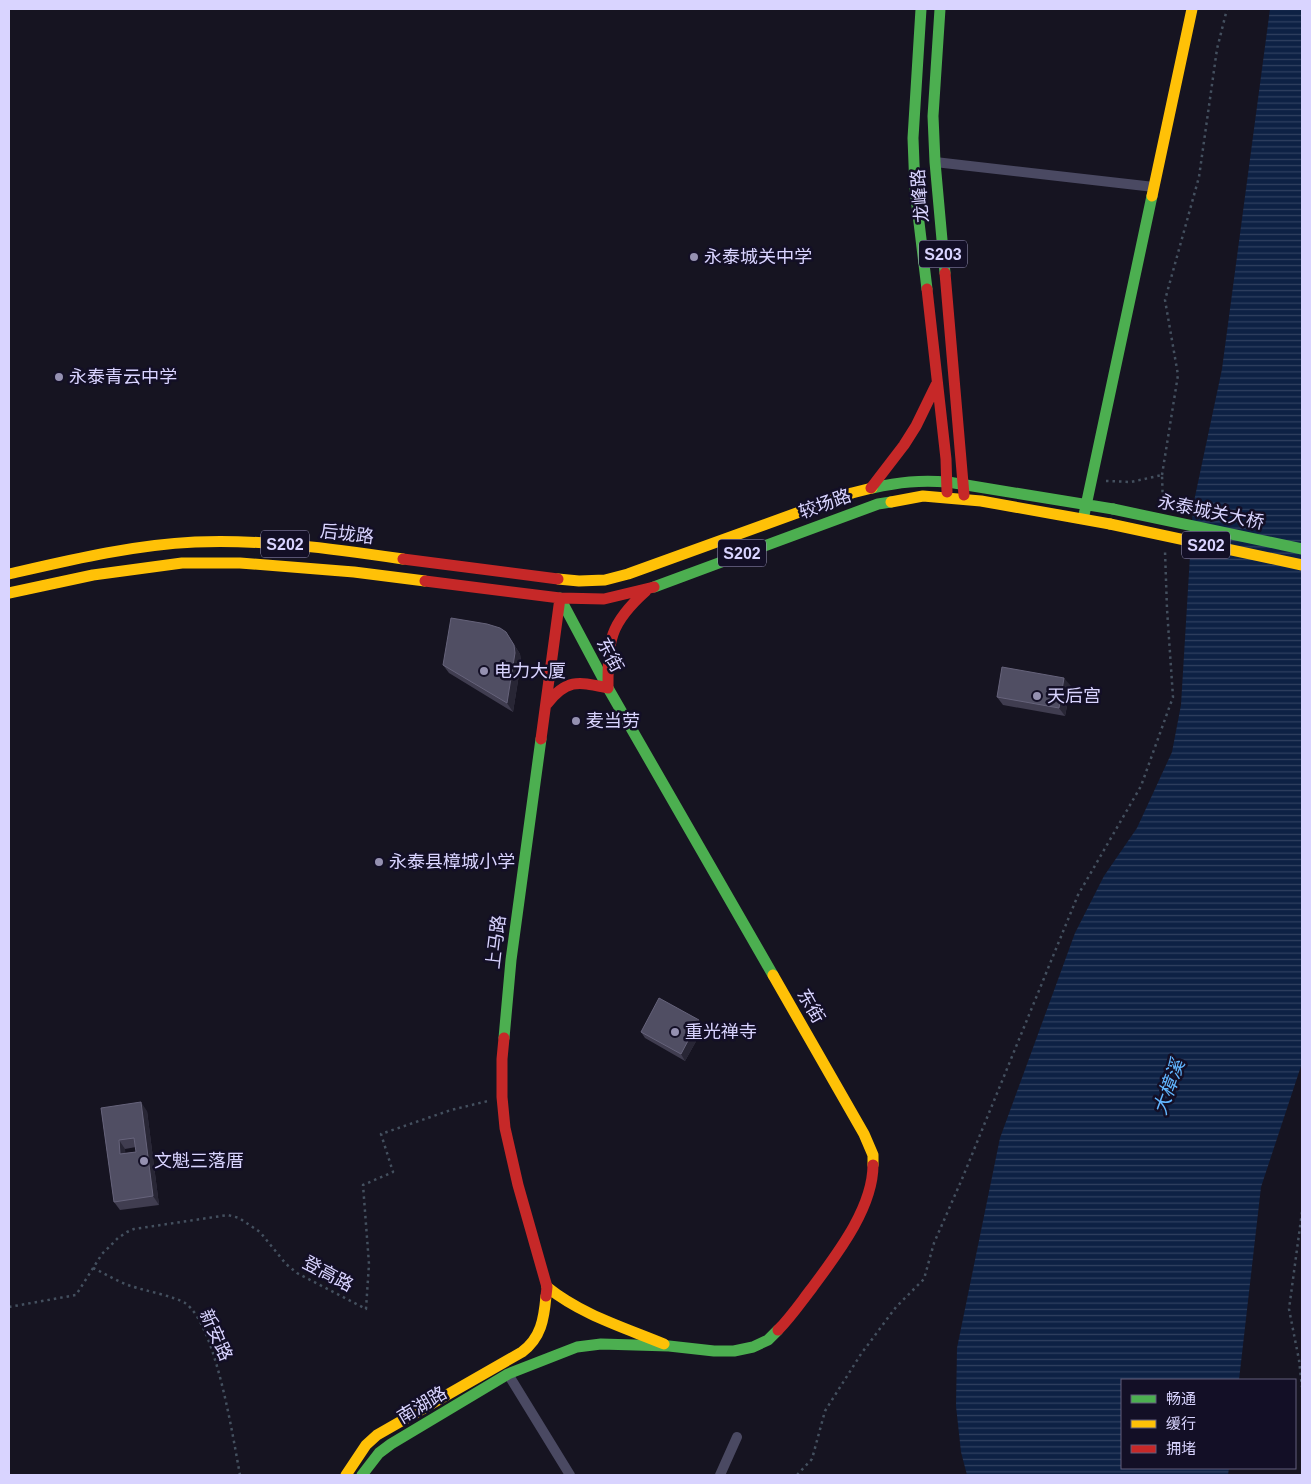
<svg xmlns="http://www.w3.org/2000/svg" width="1311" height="1484" viewBox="0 0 1311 1484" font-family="Arial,'Noto Sans SC',sans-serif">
  <defs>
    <pattern id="water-rules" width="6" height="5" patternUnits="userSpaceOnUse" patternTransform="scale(1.25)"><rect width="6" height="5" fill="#0d2144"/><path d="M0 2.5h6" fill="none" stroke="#304060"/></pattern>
  </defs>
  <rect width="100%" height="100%" fill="#161421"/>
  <path fill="url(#water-rules)" d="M1270,9H1302V1063L1261,1187L1239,1380H1122V1468H1229L1228,1475H967L961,1452L956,1406L957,1348L1000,1138L1075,933L1104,876L1137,828L1172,752L1181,705L1193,506L1222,369Z"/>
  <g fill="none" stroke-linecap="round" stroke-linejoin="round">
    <path stroke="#44505f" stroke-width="2.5" stroke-dasharray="2.5 4" stroke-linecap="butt" d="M1162,475L1178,375L1165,300L1199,177L1217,49L1227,9
      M1106,481L1131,482L1162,475L1163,505
      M1302,1212L1289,1309L1299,1360L1302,1387
      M93,1268C106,1274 118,1282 131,1286C145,1291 174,1296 185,1303C216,1324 233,1438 240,1475
      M9,1307L76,1295L102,1254L118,1238L127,1232L134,1229L228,1215L239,1218L260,1232L286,1264L297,1273L366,1309L369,1264L363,1185L393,1172L381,1134L451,1110L488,1101
      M797,1475L812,1459L825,1411L861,1354L896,1307L924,1279L934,1243L962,1179L1078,895L1141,786L1173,697L1167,609L1165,551"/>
    <path stroke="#4a4962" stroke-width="10" d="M935,162L1154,187
      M508,1374L570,1475
      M720,1475L737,1437"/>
    <path stroke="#4caf50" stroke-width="11" d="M921,9L913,138L915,189L927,289
      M940,9L933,116L935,162L945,273
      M872,488C900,482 919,480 948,482L1113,509
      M1084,515L1152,196
      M654,587L878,504L891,502
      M560,598L608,688L773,975
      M504,1038L511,960L541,739
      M362,1475L379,1453L391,1444L508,1374L577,1347L601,1344L669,1346L714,1351H734L753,1347L768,1340L778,1330"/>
    <path stroke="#ffc107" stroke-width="11" d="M1152,196L1192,9
      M891,502L923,496L981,501L1110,524
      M9,574C70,560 132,545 195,542C265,539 334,549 403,559
      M558,579L579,581L605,580L628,574L852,493L872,488
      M9,593L93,575L182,563H240L354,572L425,581
      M773,975L864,1134L873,1155V1165
      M547,1287C582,1315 623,1327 664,1344
      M346,1475L366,1445L377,1435L522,1352C541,1338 544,1319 546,1296"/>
    <path stroke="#c62828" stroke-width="11" d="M945,273L964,495
      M927,289L946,459L947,492
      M871,488L904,445L916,426L936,385
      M403,559L558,579
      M425,581L560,598L604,599L654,587
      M608,688C608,640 609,624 646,591
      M547,704C567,678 579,682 608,688
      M541,739L560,598
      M504,1038L502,1059V1097L505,1128L518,1185L547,1287L546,1296
      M778,1330C791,1317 801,1302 812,1288C837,1254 873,1208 873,1165"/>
    <path stroke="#4caf50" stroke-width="11" d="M1113,509L1302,549"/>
    <path stroke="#ffc107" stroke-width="11" d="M1110,524L1302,565"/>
  </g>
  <path fill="#403d50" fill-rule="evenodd" d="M506,632L520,654L521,662L513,712L449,673L443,665Z
    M1071,686L1065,716L1003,705L997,697Z
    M704,1027L685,1061L645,1038L641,1032Z
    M101,1108L147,1111L159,1205L120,1210L114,1202ZM136,1147V1152L125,1153V1149Z"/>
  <path fill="#282635" d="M506,632L520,654L521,662L513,712L507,703Z
    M1064,678L1071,686L1065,716L1059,708Z
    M699,1020L704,1027L685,1061L681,1054Z
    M141,1102L147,1111L159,1205L153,1196Z
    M119,1140L125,1149L127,1163L120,1154Z"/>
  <path fill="#504e63" stroke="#66637b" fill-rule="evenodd" d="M451,618L487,624L500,628L506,632L514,645L515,653L507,703L443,665Z
    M1002,667L1064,678L1059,708L997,697Z
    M659,998L699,1020L681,1054L641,1032Z
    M141,1102L153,1196L114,1202L101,1108ZM134,1138L136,1152L120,1154L119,1140Z"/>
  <g fill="#9591b1" stroke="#130f26" stroke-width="2">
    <circle cx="694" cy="257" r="5"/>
    <circle cx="59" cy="377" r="5"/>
    <circle cx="484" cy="671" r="5"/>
    <circle cx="1037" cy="696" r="5"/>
    <circle cx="576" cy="721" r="5"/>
    <circle cx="379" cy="862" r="5"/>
    <circle cx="675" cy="1032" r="5"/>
    <circle cx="144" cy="1161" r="5"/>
  </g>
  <g text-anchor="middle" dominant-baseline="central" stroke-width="5" stroke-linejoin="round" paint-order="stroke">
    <g fill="#130f26" stroke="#9e99be" stroke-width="1">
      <rect x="919" y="240.5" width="48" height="27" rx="4"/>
      <rect x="261" y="530.5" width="48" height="27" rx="4"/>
      <rect x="1182" y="531.5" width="48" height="27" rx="4"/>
      <rect x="718" y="539.5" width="48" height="27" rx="4"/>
    </g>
    <g font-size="16" font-weight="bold" fill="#d9d4ff">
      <text x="943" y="254">S203</text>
      <text x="285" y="544">S202</text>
      <text x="1206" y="545">S202</text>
      <text x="742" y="553">S202</text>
    </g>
    <g font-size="18" fill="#d9d4ff" stroke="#130f26">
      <text transform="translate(920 196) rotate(-95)">龙峰路</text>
      <text transform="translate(825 504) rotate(-20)">较场路</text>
      <text transform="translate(1211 512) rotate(12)">永泰城关大桥</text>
      <text transform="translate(347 534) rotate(7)">后垅路</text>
      <text transform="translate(610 655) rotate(62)">东街</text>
      <text transform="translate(496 942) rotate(-83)">上马路</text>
      <text transform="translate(811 1006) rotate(60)">东街</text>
      <text transform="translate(328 1274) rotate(28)">登高路</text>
      <text transform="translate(216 1335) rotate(66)">新安路</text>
      <text transform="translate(422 1405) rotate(-31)">南湖路</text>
    </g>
    <g font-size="18" fill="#d9d4ff" stroke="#130f26" text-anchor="start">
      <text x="704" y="257">永泰城关中学</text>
      <text x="69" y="377">永泰青云中学</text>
      <text x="494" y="671">电力大厦</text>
      <text x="1047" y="696">天后宫</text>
      <text x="586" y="721">麦当劳</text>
      <text x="389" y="862">永泰县樟城小学</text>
      <text x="685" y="1032">重光禅寺</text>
      <text x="154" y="1161">文魁三落厝</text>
    </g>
    <g font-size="19" font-style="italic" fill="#62b6ff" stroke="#130f26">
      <text transform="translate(1169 1087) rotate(-70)">大樟溪</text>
    </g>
  </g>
  <rect width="1311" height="1484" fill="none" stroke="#d9d4ff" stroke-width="20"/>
  <rect x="1121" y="1379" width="175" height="90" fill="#130f26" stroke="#625e7d"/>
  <rect x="1131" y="1395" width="25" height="8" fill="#4caf50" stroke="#625e7d"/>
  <text x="1166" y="1404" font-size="15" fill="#d9d4ff">畅通</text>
  <rect x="1131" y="1420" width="25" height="8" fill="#ffc107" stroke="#625e7d"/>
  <text x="1166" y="1429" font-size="15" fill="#d9d4ff">缓行</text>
  <rect x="1131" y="1445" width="25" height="8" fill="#c62828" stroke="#625e7d"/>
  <text x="1166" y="1454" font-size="15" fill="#d9d4ff">拥堵</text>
</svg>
